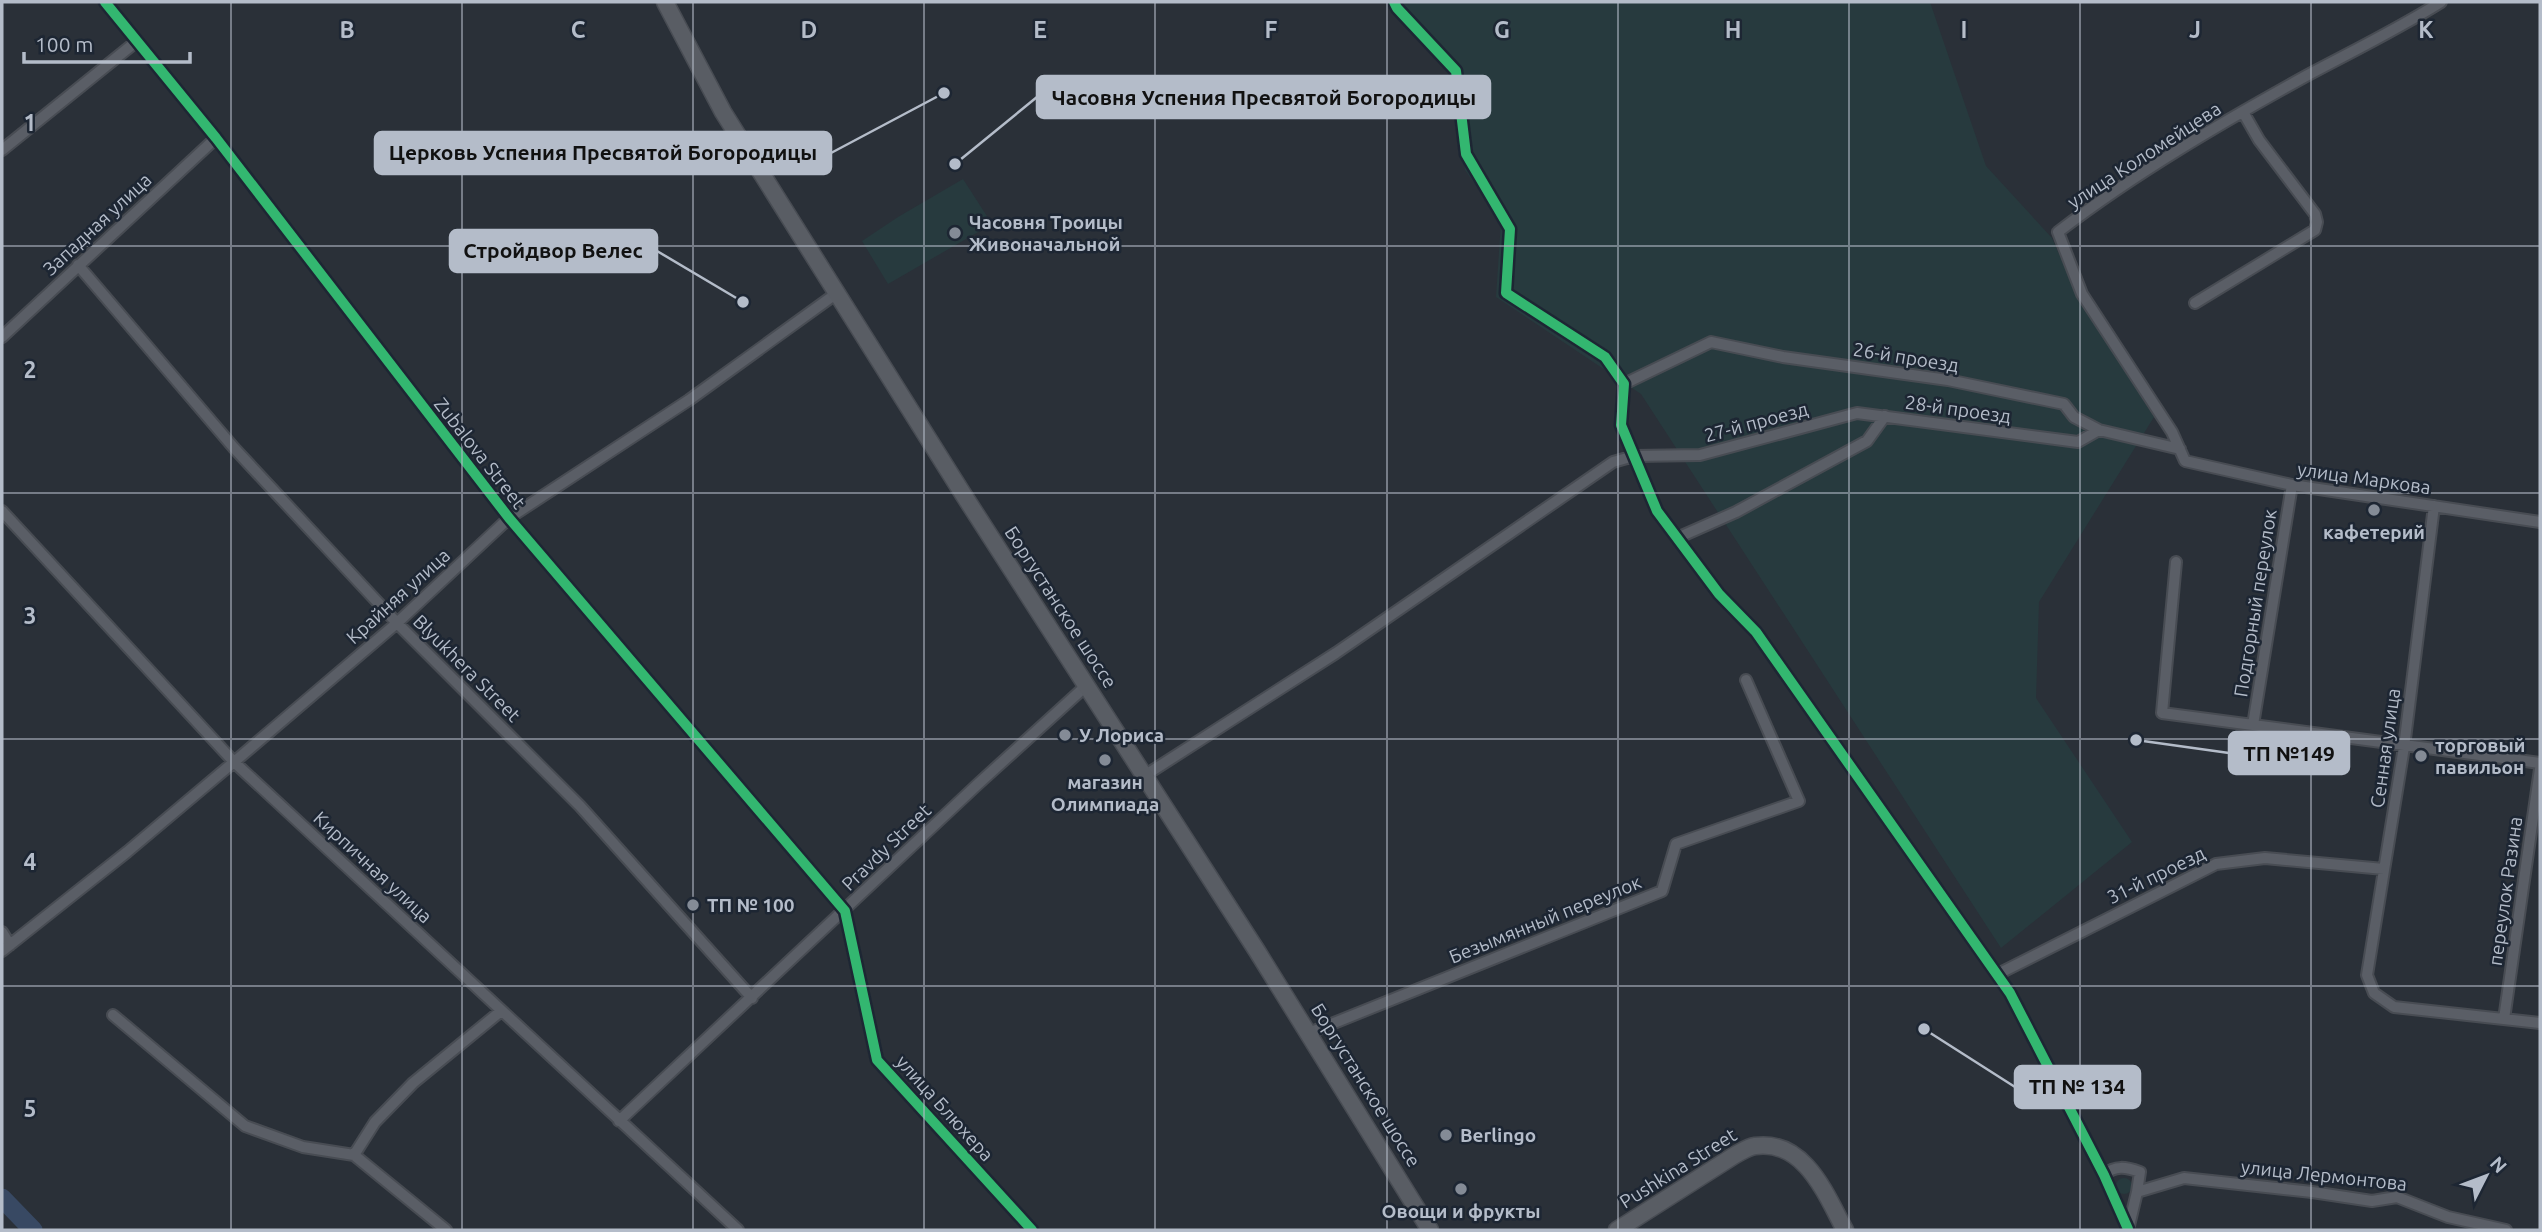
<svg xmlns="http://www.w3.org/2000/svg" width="2542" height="1232" viewBox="0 0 2542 1232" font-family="Ubuntu,sans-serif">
  <rect width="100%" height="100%" fill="#2a3038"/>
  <path fill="#273a3e" d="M1386,2H1930L1986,166L2052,238L2079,299L2154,417L2039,602L2036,698L2132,842L2001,948L1641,394L1496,297L1501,221L1465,170L1453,74Z
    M963,179L992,224L888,284L862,241L898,217Z
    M2116 1186a8 8 0 1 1 16 0a8 8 0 1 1-16 0Z"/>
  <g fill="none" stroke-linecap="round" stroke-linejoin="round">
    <path stroke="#384963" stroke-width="19" d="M2,1198L33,1230"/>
    <g stroke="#484c53" stroke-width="14">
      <path id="street" d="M105,2L216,138L509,518L845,911L877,1060L1032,1230
        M1394,2L1397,8L1456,71L1466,154L1510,229L1506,293L1605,357L1624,384L1621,425L1657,511L1719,594L1756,632L2010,993L2104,1175L2128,1229
        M2441,2C2398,29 2351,52 2306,76C2221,123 2135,173 2058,232L2082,294L2172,432L2185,461L2292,485L2540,522
        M2,150L137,41
        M78,265L234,448L397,623L580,806L752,998
        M2195,303L2315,230L2317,222L2315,214L2259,140L2243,112
        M2,337L216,138
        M1624,384L1711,342L1783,357L1948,380L2064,404L2074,417L2099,430L2180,449
        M2434,506L2404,747L2367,975L2374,993L2394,1007L2540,1023
        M2,511L234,762L738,1230
        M1677,538L1736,512L1867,441L1885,416
        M2176,562L2162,713L2540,763
        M2253,725L2292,485
        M1144,776L1336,653L1613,462L1634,456L1700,455L1857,413L2078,442L2099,430
        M2,932L10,945
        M2,951L127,852L234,762L397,623L509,518L689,400L837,293
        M1998,974L2216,864L2265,858L2384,869
        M113,1015L245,1126L303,1147L354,1155L446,1230
        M2504,1019L2540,769
        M1309,1033L1662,891L1676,844L1799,801L1746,680
        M619,1121L978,784L1087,685
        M354,1155L375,1122L413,1083L501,1011
        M2104,1175C2115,1165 2126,1167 2140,1172L2137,1192
        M2128,1230L2137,1192L2184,1178L2312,1192L2372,1201L2397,1197L2448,1217L2506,1230"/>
    </g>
    <g stroke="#484c53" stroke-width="19">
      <path id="secondary" d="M665,2L723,112L963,494L1257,951L1430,1230
        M1617,1230L1735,1155C1741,1152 1748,1147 1755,1146C1805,1139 1826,1195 1845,1230"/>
    </g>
    <use href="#street" stroke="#5a5e66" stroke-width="10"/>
    <use href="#secondary" stroke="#595d64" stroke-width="16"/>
    <g stroke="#1d2633" stroke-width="15">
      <path id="cycleway" d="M105,2L216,138L509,518L845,911L877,1060L1032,1230
        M1394,2L1397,8L1456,71L1466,154L1510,229L1506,293L1605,357L1624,384L1621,425L1657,511L1719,594L1756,632L2010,993L2104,1175L2128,1229"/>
    </g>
    <use href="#cycleway" stroke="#33b770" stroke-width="10"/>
  </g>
  <path fill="none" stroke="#b4bcc9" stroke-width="2" stroke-opacity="0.55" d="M231,2V1230M462,2V1230M693,2V1230M924,2V1230M1155,2V1230M1387,2V1230M1618,2V1230M1849,2V1230M2080,2V1230M2311,2V1230M2,246H2540M2,493H2540M2,739H2540M2,986H2540"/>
  <g fill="#848b96" stroke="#1d2633" stroke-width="2.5">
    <circle cx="955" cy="233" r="7"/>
    <circle cx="2374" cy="510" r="7"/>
    <circle cx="1065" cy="735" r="7"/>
    <circle cx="2421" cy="756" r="7"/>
    <circle cx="1105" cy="760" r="7"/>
    <circle cx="693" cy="905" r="7"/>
    <circle cx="1446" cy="1135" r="7"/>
    <circle cx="1461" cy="1189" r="7"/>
  </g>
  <g text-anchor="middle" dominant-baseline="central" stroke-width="5" stroke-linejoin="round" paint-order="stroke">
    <g font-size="19" fill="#b4bcc9" stroke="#1d2633">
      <text transform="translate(2144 155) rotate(-33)">улица Коломейцева</text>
      <text transform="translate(97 224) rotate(-43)">Западная улица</text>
      <text transform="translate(1906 357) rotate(9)">26-й проезд</text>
      <text transform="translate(1958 409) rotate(8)">28-й проезд</text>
      <text transform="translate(1756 422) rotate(-15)">27-й проезд</text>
      <text transform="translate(480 453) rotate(52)">Zubalova Street</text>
      <text transform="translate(2364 478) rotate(8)">улица Маркова</text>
      <text transform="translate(398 596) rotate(-42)">Крайняя улица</text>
      <text transform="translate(2255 603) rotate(-81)">Подгорный переулок</text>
      <text transform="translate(1061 607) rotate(57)">Боргустанское шоссе</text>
      <text transform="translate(467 668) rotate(45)">Blyukhera Street</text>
      <text transform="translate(2385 748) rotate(-82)">Сенная улица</text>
      <text transform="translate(886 847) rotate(-44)">Pravdy Street</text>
      <text transform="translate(373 867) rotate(43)">Кирпичная улица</text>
      <text transform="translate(2156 875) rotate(-26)">31-й проезд</text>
      <text transform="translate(2505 891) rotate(-82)">переулок Разина</text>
      <text transform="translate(1545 919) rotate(-22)">Безымянный переулок</text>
      <text transform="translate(1366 1085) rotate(58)">Боргустанское шоссе</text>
      <text transform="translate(945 1108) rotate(48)">улица Блюхера</text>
      <text transform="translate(1678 1168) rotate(-32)">Pushkina Street</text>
      <text transform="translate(2324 1175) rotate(6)">улица Лермонтова</text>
    </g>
    <g font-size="19" font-weight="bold" fill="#b4bcc9" stroke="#1d2633" text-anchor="start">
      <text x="969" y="222">Часовня Троицы<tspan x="969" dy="22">Живоначальной</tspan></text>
      <text x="2374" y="532" text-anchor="middle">кафетерий</text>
      <text x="1079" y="735">У Лориса</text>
      <text x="2435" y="745">торговый<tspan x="2435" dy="22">павильон</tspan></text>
      <text x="1105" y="782" text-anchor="middle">магазин<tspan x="1105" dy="22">Олимпиада</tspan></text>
      <text x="707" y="905">ТП № 100</text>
      <text x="1460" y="1135">Berlingo</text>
      <text x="1461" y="1211" text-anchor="middle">Овощи и фрукты</text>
    </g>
  </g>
  <g font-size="23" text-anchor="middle" font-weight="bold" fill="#b4bcc9" stroke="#1d2633" stroke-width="5" stroke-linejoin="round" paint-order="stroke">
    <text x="347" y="38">B</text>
    <text x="578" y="38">C</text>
    <text x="809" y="38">D</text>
    <text x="1040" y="38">E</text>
    <text x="1271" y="38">F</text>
    <text x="1502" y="38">G</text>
    <text x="1733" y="38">H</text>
    <text x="1964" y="38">I</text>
    <text x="2195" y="38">J</text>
    <text x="2426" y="38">K</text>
    <text x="30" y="131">1</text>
    <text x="30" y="378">2</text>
    <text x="30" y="624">3</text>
    <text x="30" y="870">4</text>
    <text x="30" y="1117">5</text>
  </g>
  <path fill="none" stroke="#b4bcc9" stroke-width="2.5" d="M955 164L1037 97M944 93L831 153M743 302L657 251M2136 740L2229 753M1924 1029L2015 1087"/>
  <g fill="#b4bcc9" stroke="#1d2633" stroke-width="2.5">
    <circle cx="955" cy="164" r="7"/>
    <circle cx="944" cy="93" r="7"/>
    <circle cx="743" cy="302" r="7"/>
    <circle cx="2136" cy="740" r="7"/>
    <circle cx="1924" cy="1029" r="7"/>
  </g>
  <g fill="#b4bcc9" stroke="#b4bcc9" stroke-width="2.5">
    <rect x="1037" y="76" width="453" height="42" rx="7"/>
    <rect x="375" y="132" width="456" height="42" rx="7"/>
    <rect x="450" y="230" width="207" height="42" rx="7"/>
    <rect x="2229" y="732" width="120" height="42" rx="7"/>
    <rect x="2015" y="1066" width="125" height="42" rx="7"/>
  </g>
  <g font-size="21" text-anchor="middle" font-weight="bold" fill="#111">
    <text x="1264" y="105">Часовня Успения Пресвятой Богородицы</text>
    <text x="603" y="160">Церковь Успения Пресвятой Богородицы</text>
    <text x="553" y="258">Стройдвор Велес</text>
    <text x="2289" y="761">ТП №149</text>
    <text x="2077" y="1094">ТП № 134</text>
  </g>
  <rect width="2542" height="1232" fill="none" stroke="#b4bcc9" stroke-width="7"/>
  <g transform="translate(2486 1176) rotate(48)" stroke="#1d2633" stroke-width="5" paint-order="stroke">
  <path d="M0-5L12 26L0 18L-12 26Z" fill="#b4bcc9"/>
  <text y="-10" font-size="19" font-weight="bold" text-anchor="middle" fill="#b4bcc9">N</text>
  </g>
  <path d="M24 52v10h166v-10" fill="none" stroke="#b4bcc9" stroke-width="3.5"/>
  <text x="35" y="52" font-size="21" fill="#b4bcc9" stroke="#1d2633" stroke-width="5" paint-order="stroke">100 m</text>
</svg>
